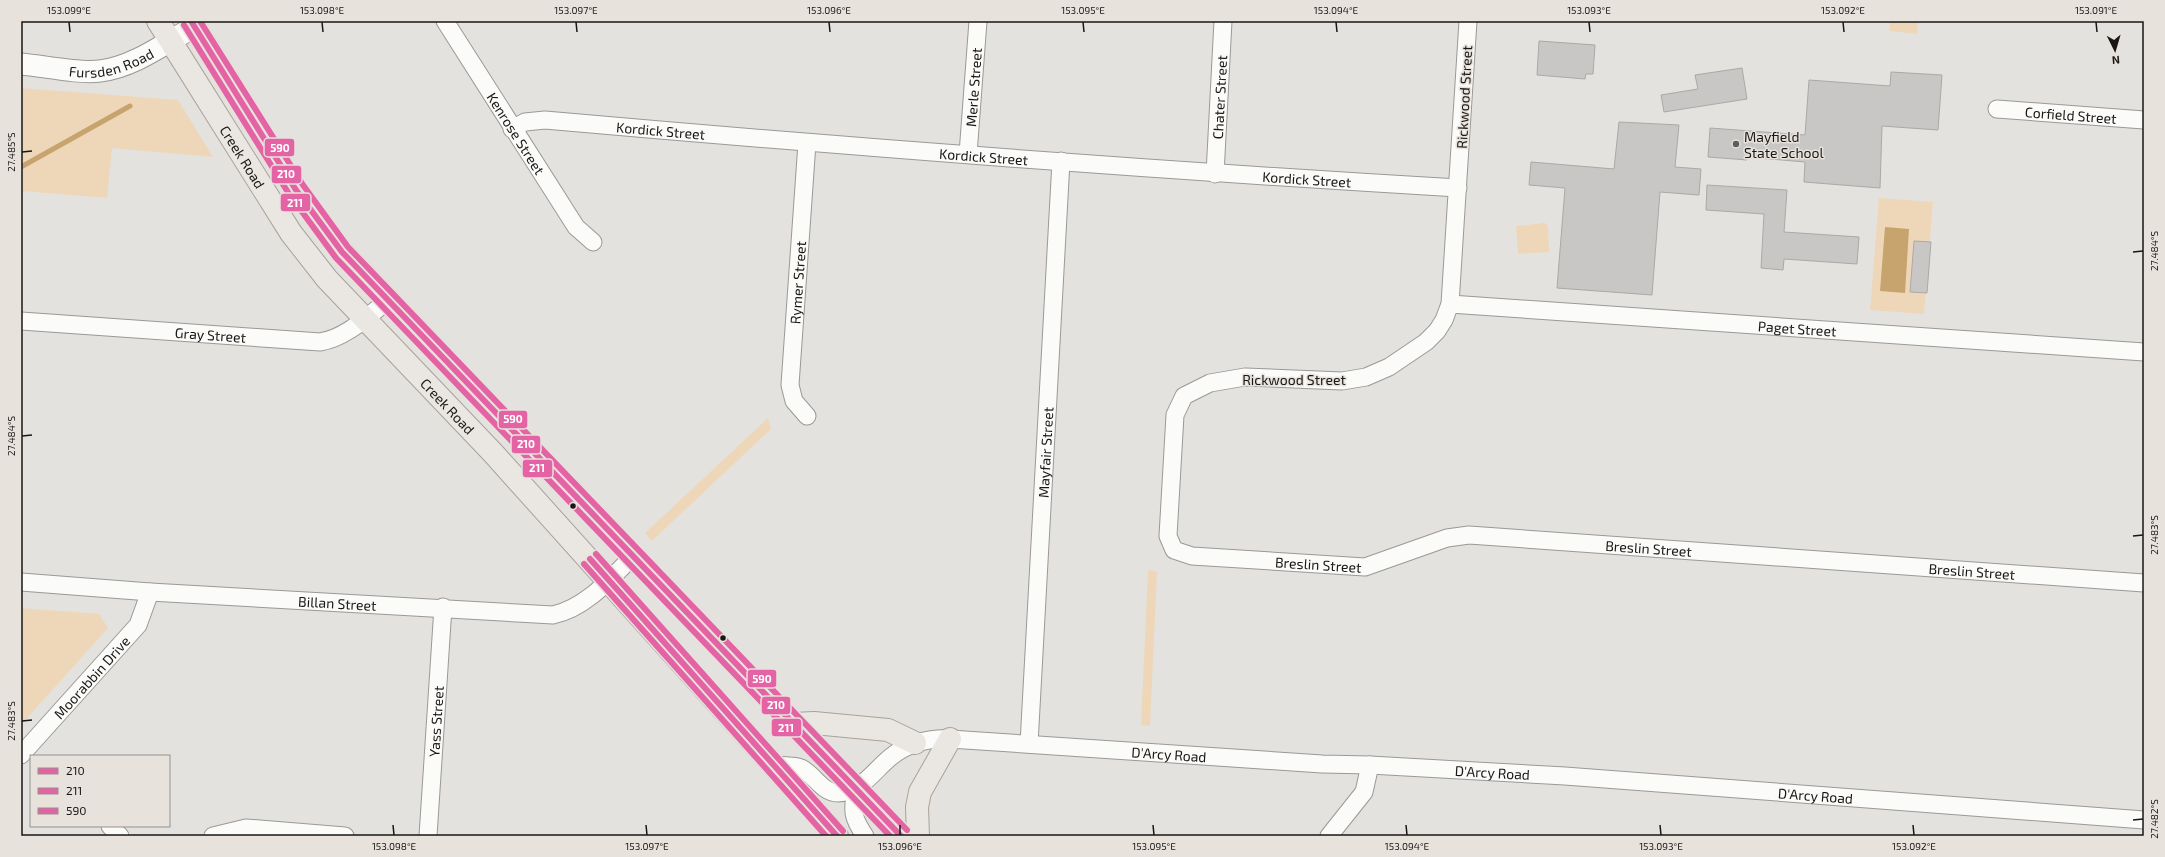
<svg xmlns="http://www.w3.org/2000/svg" width="2165" height="857" viewBox="0 0 2165 857" font-family="'Exo 2',sans-serif">
  <rect width="100%" height="100%" fill="#e4e2df"/>
  <path fill="#eed7b8" d="M1890,21H1918L1917,34L1889,31Z
    M21,88L178,100L213,157L112,148L107,198L21,191Z
    M1879,198L1933,202L1924,314L1870,310Z
    M1545,223L1548,226L1549,252L1518,254L1516,226Z
    M768,418L771,429L652,541L645,533Z
    M1148,570L1157,572L1150,726L1141,725Z
    M21,608L99,614L108,628L21,725Z"/>
  <path fill="#c7a36e" d="M1885,227L1909,229L1905,293L1880,291Z"/>
  <g fill="none" stroke-linecap="round" stroke-linejoin="round">
    <path stroke="#c7a36e" stroke-width="5" d="M21,167L130,106"/>
  </g>
  <path fill="#c8c7c5" stroke="#aba9a7" d="M1539,41L1595,45L1593,74H1586L1585,79L1537,75Z
    M1742,68L1747,99L1664,112L1661,95L1698,89L1695,75Z
    M1891,72L1942,75L1938,130L1882,126L1880,188L1804,182L1805,162L1747,157V160L1708,157L1710,128L1805,135L1809,80L1890,86Z
    M1619,122L1679,125L1675,167L1701,169L1699,195L1660,192L1652,295L1557,288L1565,188L1529,185L1531,162L1614,169Z
    M1707,185L1787,190L1784,232L1859,237L1857,264L1784,259L1783,270L1761,268L1764,214L1706,210Z
    M1914,241L1931,242L1927,293L1910,292Z"/>
  <g fill="none" stroke-linecap="round" stroke-linejoin="round">
    <g stroke="#9a9996" stroke-width="19">
      <g id="minor">
        <path id="s1" d="M445,21L576,227L593,242"/>
        <path id="s2" d="M1468,21L1450,304L1444,320L1437,331L1426,342L1389,367L1366,377L1342,381L1245,377L1210,383L1184,396L1175,415L1168,536L1174,550L1192,556L1365,567L1447,538L1469,535L2144,583"/>
        <path id="s3" d="M1997,109L2144,120"/>
        <path id="s4" d="M512,129L525,122L545,120C849,147 1153,170 1458,188"/>
        <path id="s5" d="M968,154L978,21"/>
        <path id="s6" d="M1215,174L1223,21"/>
        <path id="s7" d="M1450,304L2144,352"/>
        <path id="s8" d="M21,321L320,342C346,338 368,316 387,301"/>
        <path id="s9" d="M807,416L794,401L790,385L807,143"/>
        <path id="s10" d="M21,582L150,592L553,615C586,608 611,578 633,556"/>
        <path id="s11" d="M1029,744L1061,161"/>
        <path id="s12" d="M21,755L138,625L150,592"/>
        <path id="s13" d="M773,765C781,766 794,765 801,768C814,774 822,793 838,793C861,793 876,768 892,756C909,743 929,738 950,739L1322,764L1370,765L1565,776L2144,820"/>
        <path d="M856,789C852,811 852,817 865,836"/>
        <path d="M110,826L120,836"/>
        <path d="M213,836L246,828L345,836"/>
        <path id="s14" d="M428,836L443,607"/>
        <path d="M1329,836L1364,792L1370,765"/>
      </g>
    </g>
    <g stroke="#9a9996" stroke-width="23">
      <g id="tertiary">
        <path id="s15" d="M21,64C44,66 79,74 100,71C134,67 165,43 194,27"/>
      </g>
    </g>
    <g stroke="#a8a299" stroke-width="24">
      <g id="primary">
        <path id="s16" d="M158,21L291,233L327,279L493,453L837,836"/>
        <path d="M191,21L296,190L342,252L901,836"/>
        <path d="M794,724L814,723L888,730L915,743"/>
        <path d="M918,836L917,807L920,792L950,739"/>
      </g>
    </g>
    <use href="#minor" stroke="#fbfbfa" stroke-width="17"/>
    <use href="#tertiary" stroke="#fbfbfa" stroke-width="21"/>
    <use href="#primary" stroke="#eae6e2" stroke-width="22"/>
    <g stroke="#e7e2dc" stroke-width="9">
      <path id="bus-1" d="M191,21L296,190L342,252L901,836
        M590,559L837,836"/>
    </g>
    <g stroke="#e7e2dc" stroke-width="9">
      <path id="bus-2" d="M184,25L289,194L336,258L890,836
        M584,564L826,836"/>
    </g>
    <g stroke="#e7e2dc" stroke-width="9">
      <path id="bus-3" d="M200,21L303,185L348,247L907,830
        M596,554L843,831"/>
    </g>
    <use href="#bus-1" stroke="#e463a4" stroke-width="6"/>
    <use href="#bus-2" stroke="#e463a4" stroke-width="6"/>
    <use href="#bus-3" stroke="#e463a4" stroke-width="6"/>
  </g>
  <path fill="none" stroke="#191715" stroke-width="1.5" d="M69,22L70,32M322,22L323,32M576,22L577,32M829,22L830,32M1083,22L1084,32M1336,22L1337,32M1589,22L1590,32M1843,22L1844,32M2096,22L2097,32M22,152L32,151M2133,252L2143,251M22,436L32,435M2133,536L2143,535M22,721L32,720M2133,820L2143,819M393,825L394,835M646,825L647,835M900,825V835M1153,825L1154,835M1406,825L1407,835M1660,825L1661,835M1913,825L1914,835"/>
  <circle fill="#605e5c" stroke="#e7e2dc" stroke-width="1.5" cx="1736" cy="144" r="4"/>
  <g fill="#191715" stroke="#e7e2dc" stroke-width="1.5">
    <circle cx="573" cy="506" r="3.5"/>
    <circle cx="723" cy="638" r="3.5"/>
  </g>
  <g text-anchor="middle" dominant-baseline="central" stroke-width="3" stroke-linejoin="round" paint-order="stroke">
    <g font-size="14" fill="#191715" stroke="#e7e2dc">
      <text stroke="none"><textPath href="#s15" startOffset="92">Fursden Road</textPath></text>
      <text stroke="none"><textPath href="#s5" startOffset="67">Merle Street</textPath></text>
      <text stroke="none"><textPath href="#s6" startOffset="77">Chater Street</textPath></text>
      <text transform="translate(1464 97) rotate(-87)">Rickwood Street</text>
      <text stroke="none"><textPath href="#s3" startOffset="74">Corfield Street</textPath></text>
      <text stroke="none"><textPath href="#s4" startOffset="151">Kordick Street</textPath></text>
      <text stroke="none"><textPath href="#s1" startOffset="133">Kenrose Street</textPath></text>
      <text stroke="none"><textPath href="#s4" startOffset="475">Kordick Street</textPath></text>
      <text stroke="none"><textPath href="#s16" startOffset="160">Creek Road</textPath></text>
      <text stroke="none"><textPath href="#s4" startOffset="799">Kordick Street</textPath></text>
      <text stroke="none"><textPath href="#s9" startOffset="139">Rymer Street</textPath></text>
      <text stroke="none"><textPath href="#s7" startOffset="348">Paget Street</textPath></text>
      <text stroke="none"><textPath href="#s8" startOffset="190">Gray Street</textPath></text>
      <text x="1294" y="379">Rickwood Street</text>
      <text stroke="none"><textPath href="#s16" startOffset="484">Creek Road</textPath></text>
      <text stroke="none"><textPath href="#s11" startOffset="292">Mayfair Street</textPath></text>
      <text stroke="none"><textPath href="#s2" startOffset="1224">Breslin Street</textPath></text>
      <text stroke="none"><textPath href="#s2" startOffset="888">Breslin Street</textPath></text>
      <text stroke="none"><textPath href="#s2" startOffset="1548">Breslin Street</textPath></text>
      <text stroke="none"><textPath href="#s10" startOffset="317">Billan Street</textPath></text>
      <text stroke="none"><textPath href="#s12" startOffset="105">Moorabbin Drive</textPath></text>
      <text stroke="none"><textPath href="#s14" startOffset="115">Yass Street</textPath></text>
      <text stroke="none"><textPath href="#s13" startOffset="422">D'Arcy Road</textPath></text>
      <text stroke="none"><textPath href="#s13" startOffset="746">D'Arcy Road</textPath></text>
      <text stroke="none"><textPath href="#s13" startOffset="1070">D'Arcy Road</textPath></text>
    </g>
    <g font-size="14" fill="#191715" stroke="#e7e2dc" text-anchor="start">
      <text x="1744" y="136">Mayfield<tspan x="1744" dy="16">State School</tspan></text>
    </g>
  </g>
  <g stroke="#e7e2dc" stroke-width="1.5">
    <rect x="264" y="138" width="31" height="19" rx="4" fill="#e463a4"/>
    <rect x="271" y="165" width="31" height="19" rx="4" fill="#e463a4"/>
    <rect x="280" y="193" width="31" height="19" rx="4" fill="#e463a4"/>
    <rect x="498" y="410" width="30" height="19" rx="4" fill="#e463a4"/>
    <rect x="511" y="435" width="30" height="19" rx="4" fill="#e463a4"/>
    <rect x="522" y="459" width="31" height="19" rx="4" fill="#e463a4"/>
    <rect x="747" y="669" width="30" height="19" rx="4" fill="#e463a4"/>
    <rect x="761" y="696" width="30" height="19" rx="4" fill="#e463a4"/>
    <rect x="771" y="718" width="31" height="19" rx="4" fill="#e463a4"/>
  </g>
  <g font-size="11" text-anchor="middle" font-weight="bold" fill="#fff">
    <text x="280" y="152">590</text>
    <text x="286" y="178">210</text>
    <text x="295" y="207">211</text>
    <text x="513" y="423">590</text>
    <text x="526" y="448">210</text>
    <text x="537" y="472">211</text>
    <text x="762" y="683">590</text>
    <text x="776" y="709">210</text>
    <text x="786" y="732">211</text>
  </g>
  <rect width="2165" height="857" fill="none" stroke="#e7e2dc" stroke-width="44"/>
  <rect x="30" y="755" width="140" height="72" fill="#e7e2dc" stroke="#95918c"/>
  <rect x="38" y="768" width="20" height="6" fill="#e463a4" stroke="#95918c"/>
  <text x="66" y="775" font-size="12" fill="#191715">210</text>
  <rect x="38" y="788" width="20" height="6" fill="#e463a4" stroke="#95918c"/>
  <text x="66" y="795" font-size="12" fill="#191715">211</text>
  <rect x="38" y="808" width="20" height="6" fill="#e463a4" stroke="#95918c"/>
  <text x="66" y="815" font-size="12" fill="#191715">590</text>
  <g transform="translate(2115 50) rotate(175)" stroke="#e7e2dc" stroke-width="3" paint-order="stroke">
  <path d="M0-3L7 15L0 10L-7 15Z" fill="#191715"/>
  <text y="-6" font-size="11" font-weight="bold" text-anchor="middle" fill="#191715">N</text>
  </g>
  <rect x="22" y="22" width="2121" height="813" fill="none" stroke="#191715" stroke-width="1.5"/>
  <g font-size="10" text-anchor="middle" fill="#191715">
    <text x="69" y="14">153.099°E</text>
    <text x="322" y="14">153.098°E</text>
    <text x="576" y="14">153.097°E</text>
    <text x="829" y="14">153.096°E</text>
    <text x="1083" y="14">153.095°E</text>
    <text x="1336" y="14">153.094°E</text>
    <text x="1589" y="14">153.093°E</text>
    <text x="1843" y="14">153.092°E</text>
    <text x="2096" y="14">153.091°E</text>
    <text transform="translate(11 152) rotate(-90)" y="4">27.485°S</text>
    <text transform="translate(2154 251) rotate(-90)" y="4">27.484°S</text>
    <text transform="translate(11 436) rotate(-90)" y="4">27.484°S</text>
    <text transform="translate(2154 535) rotate(-90)" y="4">27.483°S</text>
    <text transform="translate(11 721) rotate(-90)" y="4">27.483°S</text>
    <text transform="translate(2154 819) rotate(-90)" y="4">27.482°S</text>
    <text x="394" y="850">153.098°E</text>
    <text x="647" y="850">153.097°E</text>
    <text x="900" y="850">153.096°E</text>
    <text x="1154" y="850">153.095°E</text>
    <text x="1407" y="850">153.094°E</text>
    <text x="1661" y="850">153.093°E</text>
    <text x="1914" y="850">153.092°E</text>
  </g>
</svg>
